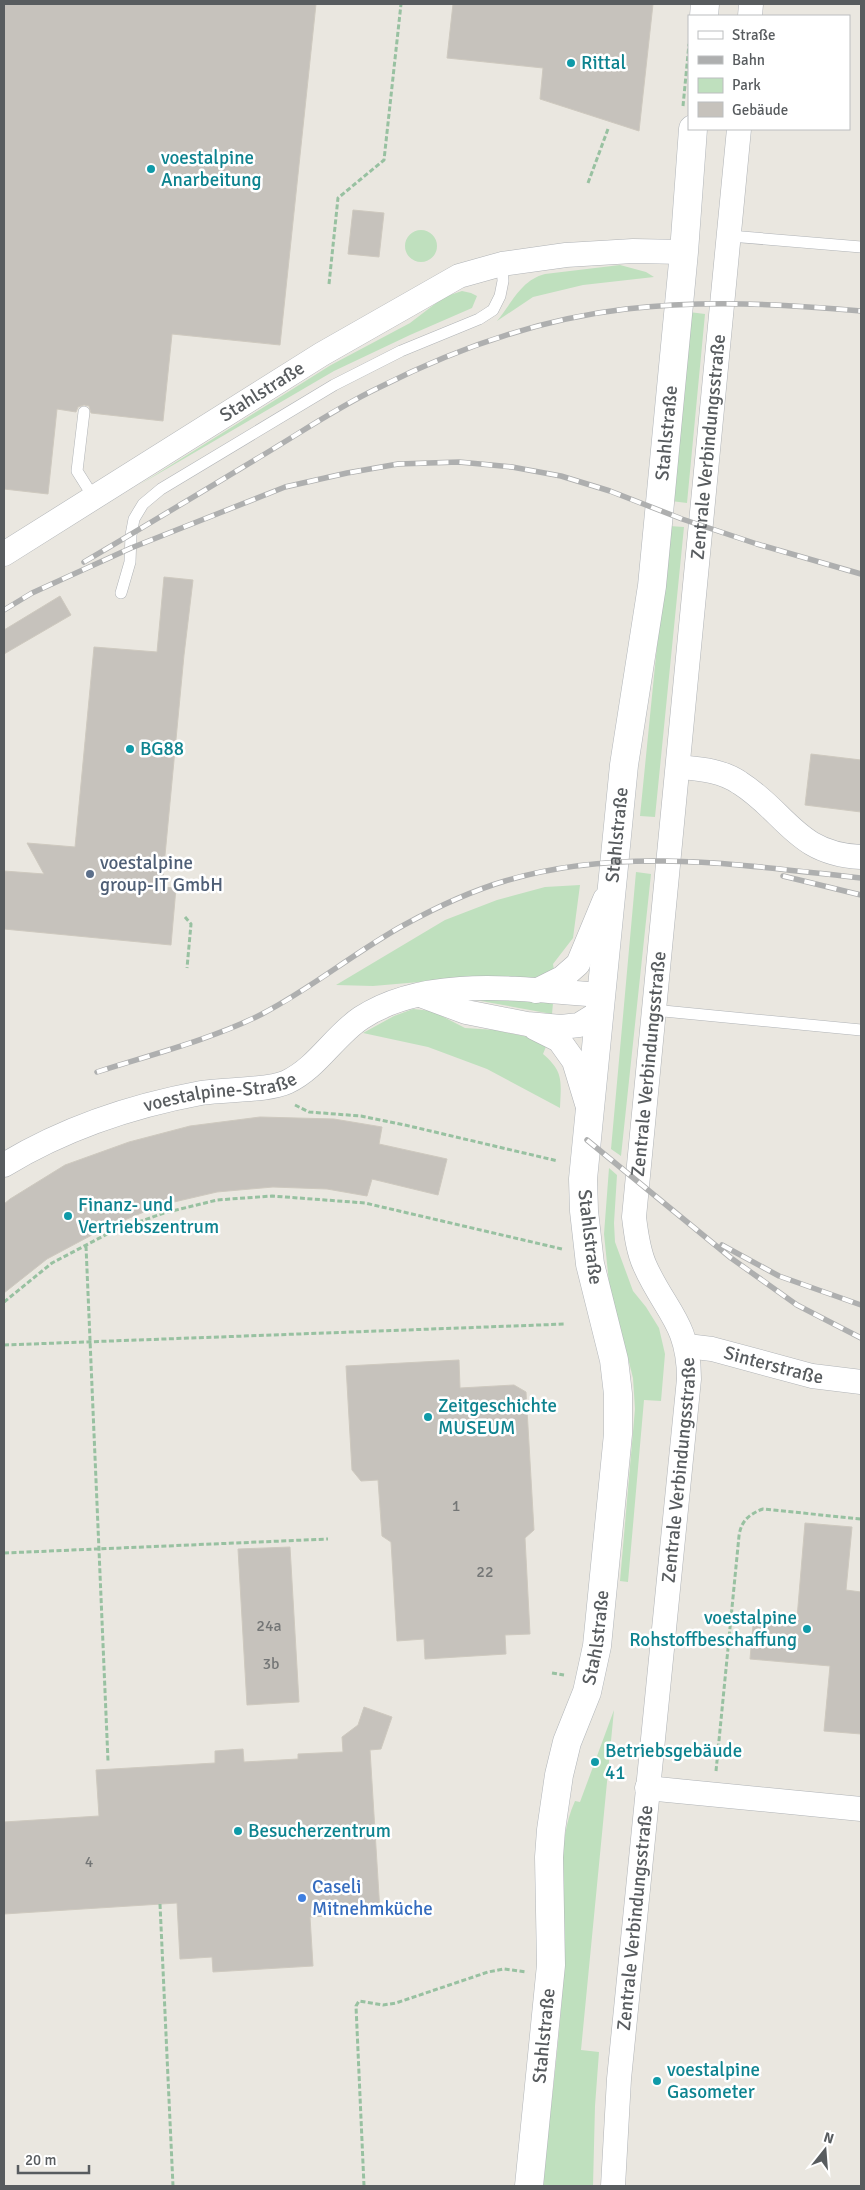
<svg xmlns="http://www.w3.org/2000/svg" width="865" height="2190" viewBox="0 0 865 2190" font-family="Signika,sans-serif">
  <rect width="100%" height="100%" fill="#eae7e0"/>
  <path fill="#bfe0be" d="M405 246a16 16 0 1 1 32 0a16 16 0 1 1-32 0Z
    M620,265L646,272L654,277L583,285L533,297L497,321C512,303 521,280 545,274Z
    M462,291L471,293L477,296L472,308L410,335L334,371L139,485L331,365L410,323L444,297Z
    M689,312L705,314L687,503L671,501Z
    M669,526L684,527L655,817L640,816Z
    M636,872L651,874L621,1156L611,1149Z
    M580,885L573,938L553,964L554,970L532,980L454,979L373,986L336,985L445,920L497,900L545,887Z
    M471,996L553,1003L552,1014L470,999Z
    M413,1009L432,1011L465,1028L495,1030L528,1037L547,1044L543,1054C564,1072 561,1081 560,1108L487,1069L428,1047L363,1033L394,1016Z
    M609,1168L617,1175L614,1223L615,1242L633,1291L646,1307L659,1328L665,1354L661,1401L644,1400L628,1582L620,1581L635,1409L633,1378L609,1283L604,1234Z
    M614,1710L581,2050L599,2052L595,2106L593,2186H542C550,2113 560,2040 564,1967C568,1912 552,1852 575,1801L580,1802Z"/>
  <path fill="#c6c2bc" stroke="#cec9bf" d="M4,4H316L280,345L172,334L163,421L91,413L89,406L84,405L78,407L76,412L57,409L48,494L4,489Z
    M453,4H653L639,131L540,99L543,68L447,58Z
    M353,210L384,213L379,257L348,254Z
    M164,577L193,580L184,655L162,887L176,888L171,945L4,929V871L44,874L27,843L75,847L94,647L157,652Z
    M60,596L71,615L4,654V630Z
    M811,754L861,760V812L805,805Z
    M260,1117L334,1119L382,1127L379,1144L447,1159L438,1195L372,1179L367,1196L327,1189L273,1187L217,1192L161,1205L105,1228L47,1259L4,1293V1204L10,1199L65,1165L129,1142L190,1126Z
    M459,1360L460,1388L514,1385L526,1392L534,1530L525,1538L530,1634L505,1635L506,1654L425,1659L424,1639L397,1641L391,1542L382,1536L378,1480L361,1481L352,1470L346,1366Z
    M805,1523L852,1527L846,1590L861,1592V1734L824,1731L830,1666L750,1659L754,1614L797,1618Z
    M290,1547L299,1702L247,1705L238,1549Z
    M364,1707L392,1717L381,1749L370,1750L380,1912L310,1917L313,1966L213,1972L212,1957L180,1959L177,1903L4,1914V1822L99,1816L96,1770L215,1763V1751L243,1749L244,1762L298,1759V1754L343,1752L342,1737L358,1725Z"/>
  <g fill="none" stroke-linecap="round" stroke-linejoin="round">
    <g stroke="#b0b3b6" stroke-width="12">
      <path id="lane" d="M730,236L861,247
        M84,412L77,471L94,498
        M121,593L130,562L131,535L134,519L143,504L161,489L334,385L401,351L479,319L493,310L500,296L503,281L502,264
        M653,1010L861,1030"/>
    </g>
    <g stroke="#b0b3b6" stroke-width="25">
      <g id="street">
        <path d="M750,16L751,4"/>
        <path id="s1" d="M4,554L322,354L459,276L502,264L566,255L633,251L684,252"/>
        <path d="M678,767C700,769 721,770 740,783C787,813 796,854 861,857"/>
        <path d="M536,991L562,978L578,964L605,899"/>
        <path d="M423,996L466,1012L527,1024L561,1027L579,1025L600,1012"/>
        <path d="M535,1028L559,1040L574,1061L588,1107"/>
        <path id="s2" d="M4,1165C65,1128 131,1106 201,1093C225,1089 268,1091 287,1082C317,1068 334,1036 361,1018C428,974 525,990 601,995"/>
        <path id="s3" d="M687,1346L712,1349L812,1376L861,1382"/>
        <path d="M647,1788L861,1809"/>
        <path id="s4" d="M613,2186L619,2079L689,1379C689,1323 665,1311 645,1266C638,1251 636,1233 634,1217L739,129"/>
      </g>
    </g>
    <g stroke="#b1b5b9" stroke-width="29">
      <g id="secondary">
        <path d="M704,16L705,4"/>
        <path id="s5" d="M529,2186L551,1965L549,1857L551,1830L559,1775L567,1742L587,1692L597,1646L618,1434V1394L614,1360L590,1264L584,1211L583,1179L624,765L652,586L684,252L693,129"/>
      </g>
    </g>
    <path stroke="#98c1a1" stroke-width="3" stroke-dasharray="5 2.5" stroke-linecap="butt" d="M683,106L689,44
      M588,183L608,129
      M329,284L338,198L384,160L401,4
      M185,917L191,924L187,968
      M295,1105L309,1112L361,1116L405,1125L558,1161
      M86,1246L108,1761
      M4,1302L52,1263L111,1232L164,1213L217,1200L272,1196L365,1203L562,1249
      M4,1345L566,1324
      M4,1553L328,1539
      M552,1673L564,1675
      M716,1771L739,1536C741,1521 749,1514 763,1509L861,1519
      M160,1904L173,2186
      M364,2186L356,2006L359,2001L383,2005L396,2003L488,1972L504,1969L527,1972"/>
    <use href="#lane" stroke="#fff" stroke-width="11"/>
    <use href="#street" stroke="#fff" stroke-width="24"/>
    <use href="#secondary" stroke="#fff" stroke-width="28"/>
    <g stroke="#aeafaf" stroke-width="5.5">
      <path id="rail" d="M84,562C142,528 200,493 258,458C297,435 336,408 378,388C455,349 540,319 626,309C705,300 782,304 861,311
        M4,610L32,593L131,548L285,487L347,473L398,464L459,462L512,467L561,476L610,491L682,519L757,544L861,574
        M783,876L861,895
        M97,1072C150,1055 213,1039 262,1014C312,988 355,952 404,925C435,908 471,891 505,881C623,846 741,865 861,878
        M587,1140L731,1258L797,1305L861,1338
        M722,1245L779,1276L861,1305"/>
    </g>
    <use href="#rail" stroke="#fff" stroke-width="4" stroke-dasharray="11" stroke-linecap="butt"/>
  </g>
  <g fill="#0f9aa8" stroke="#fff" stroke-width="2">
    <circle cx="571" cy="63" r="5"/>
    <circle cx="151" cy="169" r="5"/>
    <circle cx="130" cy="749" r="5"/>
    <circle cx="68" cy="1216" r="5"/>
    <circle cx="428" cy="1417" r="5"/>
    <circle cx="807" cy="1629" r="5"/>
    <circle cx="595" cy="1762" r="5"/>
    <circle cx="238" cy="1831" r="5"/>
    <circle cx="657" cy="2081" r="5"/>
  </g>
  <circle fill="#5c6f8a" stroke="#fff" stroke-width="2" cx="90" cy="874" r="5"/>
  <circle fill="#3f7fe0" stroke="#fff" stroke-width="2" cx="302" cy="1898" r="5"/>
  <g text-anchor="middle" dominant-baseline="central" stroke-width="5" stroke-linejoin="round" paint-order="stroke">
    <g font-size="16" fill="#747676">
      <text x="456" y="1506">1</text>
      <text x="485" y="1572">22</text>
      <text x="269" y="1626">24a</text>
      <text x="271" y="1664">3b</text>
      <text x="89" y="1862">4</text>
    </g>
    <g font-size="19" fill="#0d838f" stroke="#fff" text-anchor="start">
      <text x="581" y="63">Rittal</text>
      <text x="161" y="158">voestalpine<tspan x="161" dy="22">Anarbeitung</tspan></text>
      <text x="140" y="749">BG88</text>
      <text x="78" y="1205">Finanz- und<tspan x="78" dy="22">Vertriebszentrum</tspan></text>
      <text x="438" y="1406">Zeitgeschichte<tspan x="438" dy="22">MUSEUM</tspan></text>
      <text x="797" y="1618" text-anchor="end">voestalpine<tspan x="797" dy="22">Rohstoffbeschaffung</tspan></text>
      <text x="605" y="1751">Betriebsgebäude<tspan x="605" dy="22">41</tspan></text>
      <text x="248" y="1831">Besucherzentrum</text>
      <text x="667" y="2070">voestalpine<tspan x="667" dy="22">Gasometer</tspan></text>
    </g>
    <g font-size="19" fill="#585c5f" stroke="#fff">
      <text stroke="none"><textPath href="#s1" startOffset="305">Stahlstraße</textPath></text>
      <text stroke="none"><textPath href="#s5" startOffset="1770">Stahlstraße</textPath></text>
      <text stroke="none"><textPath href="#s4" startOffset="1758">Zentrale Verbindungsstraße</textPath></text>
      <text stroke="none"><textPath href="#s5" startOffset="1365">Stahlstraße</textPath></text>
      <text stroke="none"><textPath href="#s4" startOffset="1138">Zentrale Verbindungsstraße</textPath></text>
      <text stroke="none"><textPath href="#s2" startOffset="230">voestalpine-Straße</textPath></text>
      <text transform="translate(590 1237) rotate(83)">Stahlstraße</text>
      <text stroke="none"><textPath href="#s3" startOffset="89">Sinterstraße</textPath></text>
      <text stroke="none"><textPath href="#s4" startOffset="719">Zentrale Verbindungsstraße</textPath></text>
      <text stroke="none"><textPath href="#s5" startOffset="556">Stahlstraße</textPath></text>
      <text stroke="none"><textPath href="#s4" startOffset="269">Zentrale Verbindungsstraße</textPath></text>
      <text stroke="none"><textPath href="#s5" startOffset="151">Stahlstraße</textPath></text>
    </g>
    <g font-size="19" fill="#4e5e75" stroke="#fff" text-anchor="start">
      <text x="100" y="863">voestalpine<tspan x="100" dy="22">group-IT GmbH</tspan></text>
    </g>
    <g font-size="19" fill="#366cbe" stroke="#fff" text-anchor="start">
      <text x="312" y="1887">Caseli<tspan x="312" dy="22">Mitnehmküche</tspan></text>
    </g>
  </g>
  <rect width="865" height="2190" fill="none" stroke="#585c5f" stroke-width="10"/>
  <rect x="688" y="15" width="162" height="115" fill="#ffffff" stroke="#bcbebf"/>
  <rect x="698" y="31" width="25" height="8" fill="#ffffff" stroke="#bcbebf"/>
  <text x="732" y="40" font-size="15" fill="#585c5f">Straße</text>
  <rect x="698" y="56" width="25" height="8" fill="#aeafaf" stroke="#bcbebf"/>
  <text x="732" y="65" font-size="15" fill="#585c5f">Bahn</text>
  <rect x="698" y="78" width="25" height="15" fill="#bfe0be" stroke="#bcbebf"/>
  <text x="732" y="90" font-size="15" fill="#585c5f">Park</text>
  <rect x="698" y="102" width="25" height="15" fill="#c6c2bc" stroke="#bcbebf"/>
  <text x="732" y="115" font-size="15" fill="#585c5f">Gebäude</text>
  <g transform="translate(825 2150) rotate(17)" stroke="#ffffff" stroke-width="4" paint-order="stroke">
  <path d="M0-4L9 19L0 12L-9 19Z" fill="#585c5f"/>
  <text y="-8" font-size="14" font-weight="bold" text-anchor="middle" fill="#585c5f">N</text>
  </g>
  <path d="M18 2165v8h71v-8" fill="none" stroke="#585c5f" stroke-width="2.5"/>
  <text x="25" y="2165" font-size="15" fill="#585c5f" stroke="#ffffff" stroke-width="4" paint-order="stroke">20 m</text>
</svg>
